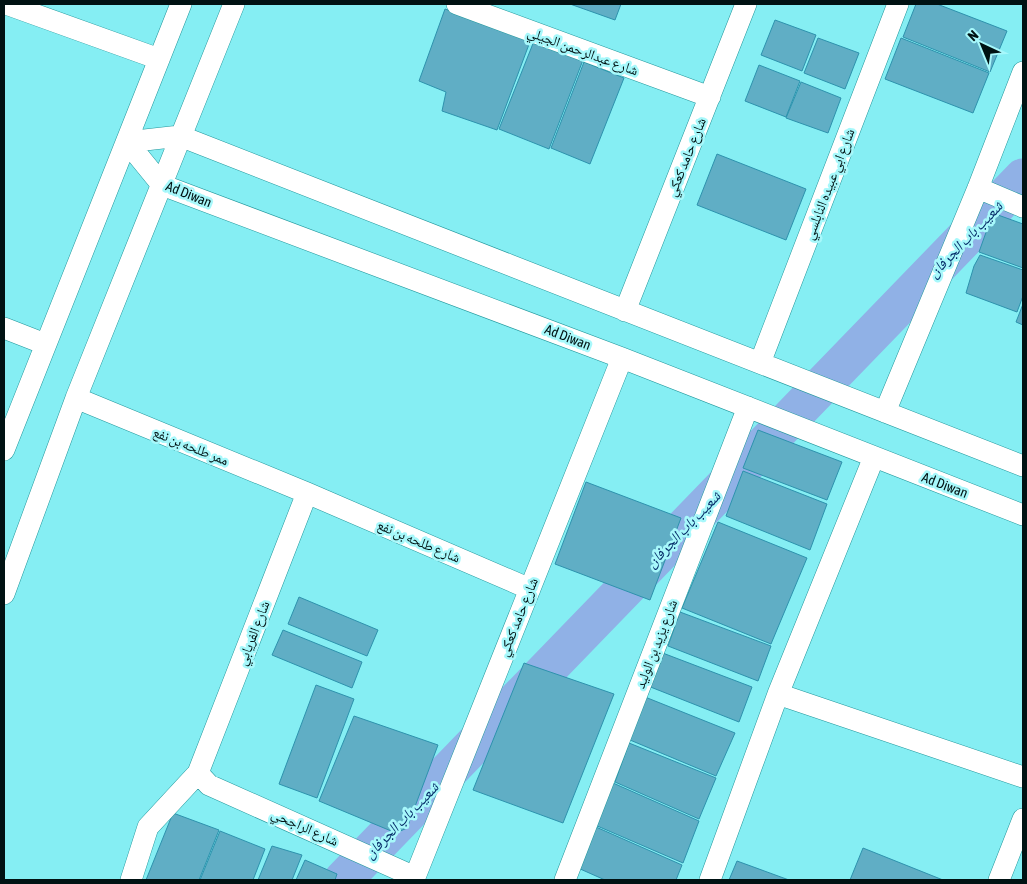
<svg xmlns="http://www.w3.org/2000/svg" width="1027" height="884" viewBox="0 0 1027 884" font-family="'Asap Condensed','Noto Naskh Arabic',sans-serif">
  <rect width="100%" height="100%" fill="#85eef3"/>
  <g fill="none" stroke-linecap="round" stroke-linejoin="round">
    <path stroke="#90b1e6" stroke-width="39" d="M343,880L1023,178"/>
  </g>
  <path fill="#60aec5" stroke="#2d92ad" d="M570,4H621L615,20Z
    M916,4H937L1007,31L990,72L903,37Z
    M445,9L531,39L497,130L442,111L446,92L419,81Z
    M775,20L816,35L802,71L761,55Z
    M818,38L859,53L845,89L804,73Z
    M901,38L989,73L973,113L885,79Z
    M534,41L583,60L549,149L499,129Z
    M584,62L624,78L590,164L551,148Z
    M759,65L800,81L786,117L745,101Z
    M801,82L841,98L828,133L786,118Z
    M717,154L806,189L786,240L697,205Z
    M998,215L1023,224V268L979,252L989,224Z
    M980,255L1023,270V296L1017,312L966,293L974,266Z
    M1023,304V325L1016,322Z
    M758,430L842,462L827,500L743,468Z
    M743,471L827,504L810,550L726,516Z
    M586,482L681,518L650,600L555,564Z
    M718,522L807,558L771,644L682,608Z
    M299,597L378,630L367,656L288,624Z
    M680,612L771,646L758,681L668,646Z
    M283,630L362,662L352,688L272,655Z
    M660,652L752,687L739,722L648,686Z
    M524,663L614,694L563,823L473,790Z
    M316,685L354,699L317,798L279,784Z
    M645,697L735,733L716,776L630,740Z
    M354,716L438,745L407,828L396,833L319,801Z
    M629,743L716,778L699,819L615,782Z
    M613,783L699,821L683,863L595,825Z
    M173,813L219,830L199,880H146Z
    M596,827L682,865L676,880H605L578,868Z
    M220,831L265,849L253,880H200Z
    M272,846L302,855L292,880H258Z
    M863,848L943,880H850Z
    M305,860L337,874L335,880H296Z
    M737,861L789,880H729Z"/>
  <g fill="none" stroke-linecap="round" stroke-linejoin="round">
    <g stroke="#21979c" stroke-width="22">
      <path id="minor" d="M6,4L159,59
        M457,4L710,97
        M127,142L162,185L622,358L1023,515
        M127,142L180,136L1023,466
        M978,188L1023,207
        M625,311L746,4
        M4,328L45,344
        M760,363L898,4
        M76,398L307,493L530,589
        M885,412L978,188L1023,72
        M4,450L181,4
        M4,594L76,398L234,4
        M778,694L1023,777
        M198,773L209,785L415,877L622,358
        M131,880L148,827L198,773L307,493
        M565,880L748,407
        M710,880L778,694L874,457
        M999,880L1023,819"/>
    </g>
    <use href="#minor" stroke="#fff" stroke-width="21"/>
  </g>
  <g text-anchor="middle" dominant-baseline="central" stroke-width="5" stroke-linejoin="round" paint-order="stroke">
    <g font-size="14" fill="#001213" stroke="#a7f8fb">
      <text transform="translate(583 51) rotate(20)">شارع عبدالرحمن الجيلي</text>
      <text transform="translate(686 157) rotate(-68)">شارع حامد كعكي</text>
      <text transform="translate(829 184) rotate(-69)">شارع ابي عبيده النابلسي</text>
      <text transform="translate(189 194) rotate(22)">Ad Diwan</text>
      <text transform="translate(568 337) rotate(21)">Ad Diwan</text>
      <text transform="translate(191 446) rotate(22)">ممر طلحه بن نفع</text>
      <text transform="translate(945 485) rotate(21)">Ad Diwan</text>
      <text transform="translate(419 541) rotate(23)">شارع طلحه بن نفع</text>
      <text transform="translate(518 617) rotate(-68)">شارع حامد كعكي</text>
      <text transform="translate(253 633) rotate(-69)">شارع الفريابي</text>
      <text transform="translate(656 644) rotate(-69)">شارع يزيد بن الوليد</text>
      <text transform="translate(305 827) rotate(24)">شارع الراجحي</text>
    </g>
    <g font-size="15" font-style="italic" fill="#052c68" stroke="#a7f8fb">
      <text transform="translate(965 239) rotate(-46)">شعيب باب الجرفان</text>
      <text transform="translate(683 529) rotate(-46)">شعيب باب الجرفان</text>
      <text transform="translate(401 820) rotate(-46)">شعيب باب الجرفان</text>
    </g>
  </g>
  <rect width="1027" height="884" fill="none" stroke="#001213" stroke-width="10"/>
  <g transform="translate(982 45) rotate(316)" stroke="#a7f8fb" stroke-width="4" paint-order="stroke">
  <path d="M0-4L9 19L0 12L-9 19Z" fill="#001213"/>
  <text y="-8" font-size="14" font-weight="bold" text-anchor="middle" fill="#001213">N</text>
  </g>
</svg>
